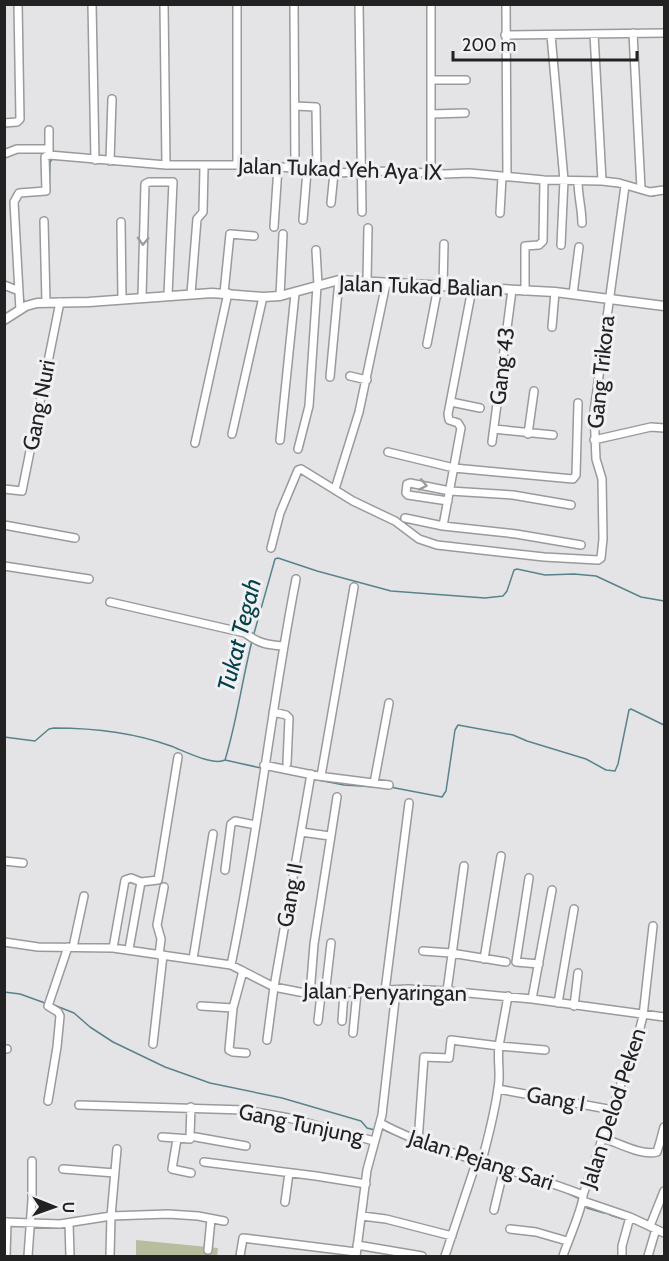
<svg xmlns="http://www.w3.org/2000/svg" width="669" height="1261" viewBox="0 0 669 1261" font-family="Cabin,sans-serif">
  <rect width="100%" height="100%" fill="#e4e4e7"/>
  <path fill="#b8bda0" d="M136,1240L218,1248L217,1256H136Z"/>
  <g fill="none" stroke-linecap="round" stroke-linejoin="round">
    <path stroke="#58838b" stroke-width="1.5" d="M418,176L441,177
      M49,191L50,162L53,158
      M648,195L653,196L664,193
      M22,292L24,302
      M253,637L275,559L278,558L317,571L391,591L485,598L503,596L507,591L514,570L517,569L545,575L574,574L596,576L641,597L664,601
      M4,737L35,741L49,729L54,728C93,728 135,733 171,746C184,751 213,766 225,760C237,721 242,680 252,641
      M225,760L261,768
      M271,770L308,778
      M313,779L344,785L376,787
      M390,787L442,797L446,791L455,730L458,725L513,735L527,741L586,759L606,770L615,771L618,764L629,710L631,709L664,725
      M4,992L20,994L45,1003
      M54,1005L74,1013L90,1027L113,1042L165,1067L210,1083L282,1098L361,1121L367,1128L375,1130
      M386,1131L401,1137
      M565,1192L580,1199
      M587,1208L604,1213
      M610,1215L626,1220"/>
    <g stroke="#9a999c" stroke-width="10">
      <path id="minor" d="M92,4L95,160
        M164,4L166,165
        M237,4V164
        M294,4L295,169
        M359,4L362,212
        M431,4V174
        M506,4L507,177
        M633,33L641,189
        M594,34L602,181
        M505,35L664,33
        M551,35L564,180L561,245
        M431,80H466
        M295,106L316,107L317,172
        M432,114L465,113
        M4,123L17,122L20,119L18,4
        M4,154L17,149H49
        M49,155L166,165H264L334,173L391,171L445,174L469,173L544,180L602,181L619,183L650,192L664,190
        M110,161L112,99
        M578,181C578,196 582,209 582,223
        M331,203L334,173
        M500,213L502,177
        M303,220L307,171
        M44,221L46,302
        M121,222L122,299
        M274,227L278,167
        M316,250L318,285
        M367,281L368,228
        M4,285L19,291
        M443,287L444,244
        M525,291V246L539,245L543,241L544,180
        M224,293L230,234L254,236
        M191,294L197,219L203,212L204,168
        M573,294L579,247
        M280,296L283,234
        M142,297L145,184L149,182H173L168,295
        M20,310L14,202L19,193L46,191L45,157L49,155V130
        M552,327L555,292
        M427,344L438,287
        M350,376L367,380
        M330,377L339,280
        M451,402L480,408
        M494,429L553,435
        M232,434L263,297
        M528,434L534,391
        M280,440L295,294
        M594,440L651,427L664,428
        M492,442L512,290
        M195,443L228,293
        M298,449L309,406L317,286
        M388,452L454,468L573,479L576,475L578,403
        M4,489L22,491L60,302
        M335,489L359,412L386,284
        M448,501L408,495L406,493L407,484L410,483L450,491L513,495L571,505
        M405,518L443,526L516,534L581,545
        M4,525L75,538
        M443,526L461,428L458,423L449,420L448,414L472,289
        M271,548L280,513L298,470L301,469L353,501L395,521L419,539L437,545L544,557L598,560L601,558L603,539L602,479L596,459L594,412L625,186
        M4,566L89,579
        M110,602L245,633C258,643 267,645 283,646
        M273,712L286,715L289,718L287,763
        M264,765L318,776L389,785
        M321,776L354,587
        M374,783L389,703
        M301,832L330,836
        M4,861L23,863
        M225,870L231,824L235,821L256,825
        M529,878L516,962L539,964
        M4,942L38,947L113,948L231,965L274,987L310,994L408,989L447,991L532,999L664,1017
        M73,947L84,896
        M113,948L125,880L131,878L141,882L158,880L178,757
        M129,949L141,882
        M423,951L451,953L506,962
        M159,955L161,939L157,925L164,887
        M193,959L213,834
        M484,959L501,856
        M231,965C258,837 271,707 296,579
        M243,971L233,1008L229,1050L233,1052L246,1053
        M385,991L409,803
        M447,991L464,866
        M310,994L314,944L337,797
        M325,995L331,943
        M532,999L552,890
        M558,1003L574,909
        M201,1006L233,1008
        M574,1006L578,973
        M318,1021L321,995
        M342,1021L344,993
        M353,1033L357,992
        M267,1040L274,987L311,774
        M153,1044L163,955
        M4,1049H7
        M498,1089L613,1110
        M48,1101L57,1047L60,1016L58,1012L48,1006L68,947
        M79,1105L245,1110L289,1118L374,1141
        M191,1107L190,1136L246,1146
        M380,1123C444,1157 516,1168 583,1195
        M162,1137L190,1139V1136
        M603,1138C619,1143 641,1156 657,1152L660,1142H664
        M177,1139L172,1169L191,1173
        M418,1142L424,1057L449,1058L451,1040L499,1046L508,996
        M660,1142L664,1127
        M482,1161C488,1137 495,1112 498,1088C501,1074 497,1061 499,1046L545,1050
        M204,1162L316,1176L366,1184
        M63,1169L115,1173
        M583,1201L630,1217L664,1233
        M285,1202L289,1173
        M494,1210L504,1168
        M362,1216L386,1219L452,1236
        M4,1222L60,1224L111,1216L168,1214L198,1216L224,1221
        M69,1223L70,1256
        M650,1226L664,1191
        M510,1229L536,1232L567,1241
        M357,1245L422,1256
        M208,1250L211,1219
        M6,1256L7,1222
        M28,1256L32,1200V1161
        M110,1256L111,1216L117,1149
        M240,1256L243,1238L356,1252
        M356,1256L367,1170L382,1115L396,991
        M445,1256L477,1160
        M563,1256C567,1243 584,1205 583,1195L640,1028L643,1016L653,926
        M622,1256V1246L630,1217
        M648,1256L656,1229"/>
    </g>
    <g stroke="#9a999c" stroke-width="11">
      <path id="tertiary" d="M4,320L26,306L37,303L89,302L212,293L263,297L280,296L339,280L555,292L664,306"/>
    </g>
    <use href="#minor" stroke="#fff" stroke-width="7"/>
    <use href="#tertiary" stroke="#fff" stroke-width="8"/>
  </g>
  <defs><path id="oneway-chevron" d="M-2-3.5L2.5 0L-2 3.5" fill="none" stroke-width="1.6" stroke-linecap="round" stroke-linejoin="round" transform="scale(1.5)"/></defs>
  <g stroke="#9c9c9c">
    <use href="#oneway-chevron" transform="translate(143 241) rotate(92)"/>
    <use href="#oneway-chevron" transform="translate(423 485) rotate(11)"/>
  </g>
  <g text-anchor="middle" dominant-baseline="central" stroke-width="6" stroke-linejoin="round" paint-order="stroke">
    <g font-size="22" fill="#232223" stroke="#f1f1f4">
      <text transform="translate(340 169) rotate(2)">Jalan Tukad Yeh Aya IX</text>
      <text transform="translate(421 286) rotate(2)">Jalan Tukad Balian</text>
      <text transform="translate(502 366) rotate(-83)">Gang 43</text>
      <text transform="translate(601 372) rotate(-84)">Gang Trikora</text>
      <text transform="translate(39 405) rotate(-79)">Gang Nuri</text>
      <text transform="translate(290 895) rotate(-80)">Gang II</text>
      <text transform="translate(385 992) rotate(1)">Jalan Penyaringan</text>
      <text transform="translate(556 1099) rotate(10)">Gang I</text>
      <text transform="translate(613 1108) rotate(-72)">Jalan Delod Peken</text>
      <text transform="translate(301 1124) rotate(12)">Gang Tunjung</text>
      <text transform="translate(481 1160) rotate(18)">Jalan Pejang Sari</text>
    </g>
    <g font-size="24" font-style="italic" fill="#054149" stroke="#f1f1f4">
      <text transform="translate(239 635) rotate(-76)">Tukat Tegah</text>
    </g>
  </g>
  <rect width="669" height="1261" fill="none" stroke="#232223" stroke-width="12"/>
  <g transform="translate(54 1207) rotate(91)" stroke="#f1f1f4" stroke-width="4.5" paint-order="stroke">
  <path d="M0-4.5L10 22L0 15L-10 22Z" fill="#232223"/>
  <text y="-9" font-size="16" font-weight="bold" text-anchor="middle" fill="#232223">U</text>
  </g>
  <path d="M453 51v9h184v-9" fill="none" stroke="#232223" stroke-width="3"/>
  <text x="462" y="51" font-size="18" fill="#232223" stroke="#f1f1f4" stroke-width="4.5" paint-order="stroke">200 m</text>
</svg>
